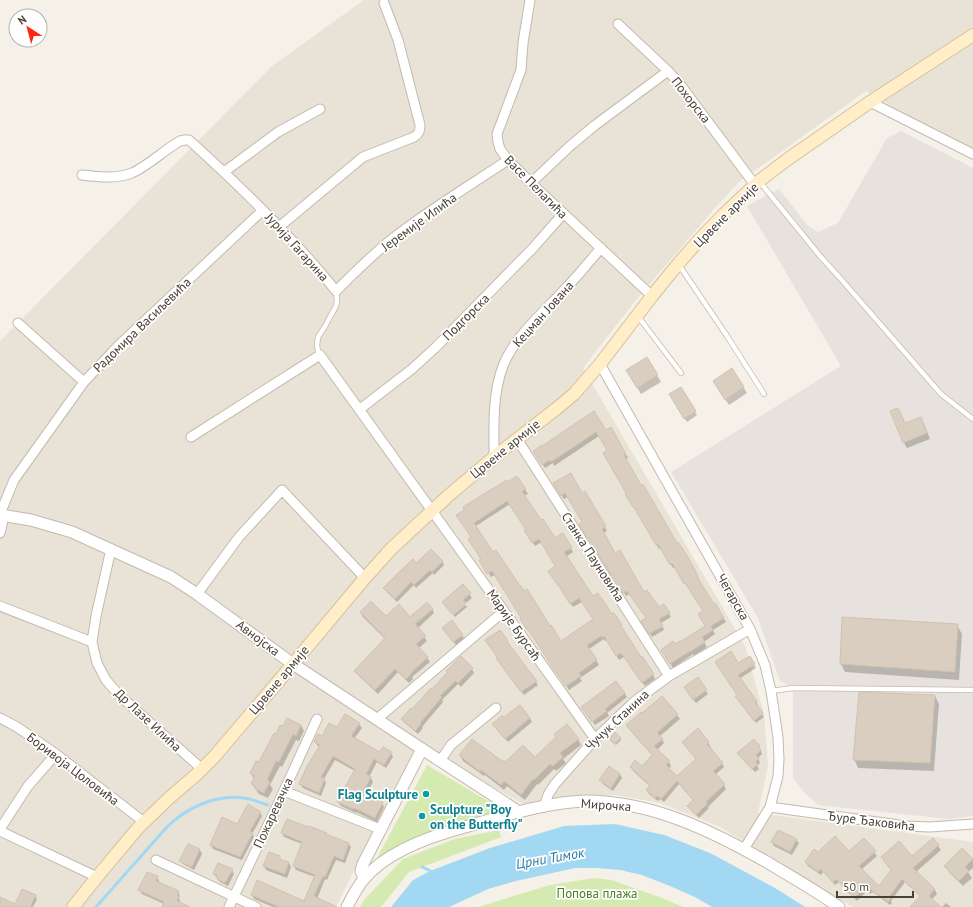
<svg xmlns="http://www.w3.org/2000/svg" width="973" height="907" viewBox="0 0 973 907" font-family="'PT Sans',sans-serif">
  <rect width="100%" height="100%" fill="#f5f0e8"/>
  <path fill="#e9e2d6" d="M364,0H973V156L866,91L739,182L714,209L636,300L583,368L745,646L764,714L768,766L758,813L973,842V907H853L718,826L660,803L617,795L579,797L527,806L482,781L419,740L336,907H0V341L272,66Z"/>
  <path fill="#e7e2dd" d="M901,131L973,168V816L948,819L818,805L804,792L793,778V688L780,681L758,618L671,472L841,366L747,206L779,189L808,226L818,232L838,223L887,138Z"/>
  <path fill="#d4eab0" d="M427,765L503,810L445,827L408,842L376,860Z
    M499,830L501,837L409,872L381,907H360L364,900L403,859L455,839Z
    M594,878L611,880L662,898L683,907H478L550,885Z"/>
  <path fill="#a3d8f3" d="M615,824L664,835L710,853L775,888L805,907H712L697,898L670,886L642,875L620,870L596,868H575L516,881L488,889L449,907H391L413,880L430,871L490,848L564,826Z"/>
  <path fill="#0003" fill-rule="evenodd" d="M647,358L661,382L641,394L627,371Z
    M732,369L747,393L729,405L717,387Z
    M680,388L697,415L687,422L670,395Z
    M898,409L905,424H924L930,439L907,448L904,443Z
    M593,413L606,432L611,429L628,458L625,460L677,544L687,558L700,581L699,582L714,605H715L726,622L713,630L715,634L704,642L707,647L694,656L693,654L673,668L664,654L675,646L706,626L704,611L689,587L688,588L676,567L673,568L661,548L659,549L637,510L608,450L599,436L554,466L553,463L545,468L537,456Z
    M517,477L528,494L524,496L555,539L563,535L573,552L566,557L593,598L622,630L653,675L655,679L645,686L624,657L619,660L607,640L605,641L604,639L589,649L599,665L580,678L582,681L569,690L531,633H530L524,624L522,619L495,575L491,577L480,561L482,560L472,538L460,519L508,483ZM510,504L527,530L526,531L535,546L542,542L556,567L552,575L559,587L560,586L573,607L582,602L594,620L561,642L520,588L492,553L476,526Z
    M554,484L582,495L585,493L607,531L603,533L615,554L644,593L658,608L664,605L671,617L661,623L664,630L652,637L642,621L647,618L630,594L626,596L615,578H614L591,540L590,541L582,528L584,522L568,497L564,499Z
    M442,561L444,565L434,575L433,573L416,588L414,585L397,602L387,592L385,588L416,565Z
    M463,585L472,598L466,603V601L452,614Z
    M465,605L467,607L455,617L453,615Z
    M432,609L434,613L418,628L427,641L419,648L427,658L430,662L412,677L413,679L409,683L398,672L378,694L358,675L355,671L385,639L363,617L361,613L386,617L410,618Z
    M957,625L962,634L959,680L845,672L841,664Z
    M446,632L462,635L464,639L456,645Z
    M507,641L538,685L524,695L499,662L498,657Z
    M749,657L756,668L739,679L756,701L758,705L756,706L764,717L756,723L738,700V695L718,665L738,664Z
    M461,658L472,669L474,673L461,687L458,684L442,700L443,702L422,727L423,728L418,734L405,723L402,719L448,673Z
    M616,682L627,697L607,713L609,716L595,725L585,711Z
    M687,691H706L708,694L696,703Z
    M935,696L939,704L934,771L858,768L854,759Z
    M662,697L677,715L680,719L660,736L664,743L657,750L669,762L671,766L669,769L677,777L696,759L698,730L708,743L711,747L709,748L722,763L724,767L715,775L724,785L726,789L708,807L709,808L699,818L691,810L689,806L694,801L679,784L664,802L660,799L658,801L649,794L647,790L650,786L633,771L631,767H642L653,756L629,729L627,725L642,715Z
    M345,715L359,724L362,728L354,739L380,753H391L393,757L386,768L377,762L369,777L371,778L373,782L366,795L382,803L384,807L377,822L356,812V813L341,806L338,802L355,771L335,760L324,779L326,783L321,796L303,788L300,784L319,747L318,746L315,742L337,728Z
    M530,718L532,722L508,742L496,728Z
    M301,725L304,731L299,741L296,740L282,767L280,766L270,785L273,789L268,798L259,794L252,784L254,779L251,773L260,764Z
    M620,738L621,740L616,745L611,741Z
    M578,739L581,745L563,759L566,763L556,771L554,769L538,785L537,784L525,800L507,786L504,790L485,775L484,776L463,761L460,755L505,763L535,758Z
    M759,746L762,754L758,758L760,763L757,766L759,769L755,772L741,757Z
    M620,774L622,778L613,791L603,784L601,780Z
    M260,812L262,816L252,834L254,837L242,860L213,849L211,845L223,819L237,825Z
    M309,827L349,844L351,847L345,863L336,860L327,880L325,879L317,899L329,907H273L254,899L252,895L304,902L315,877L296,870L294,866L302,844L284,837L282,833Z
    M864,839L877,856L861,870L879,888L892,870L882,858L912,857L933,839L941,850L916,872L935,890L937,894L931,900L939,907H919L921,897L905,882L891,901L892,903L890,905L873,892L870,894L867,891L857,901L839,882L835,885L823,872L821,875L808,866L806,862L818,853L849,852Z
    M796,840L799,843L792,855L774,846L772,842Z
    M189,845L200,850L202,854L194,870L183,864L181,861Z
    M279,857L281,860L289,863L291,867L287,878L266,870L264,866Z
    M972,859L973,861V868L968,872L972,878L963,886L949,872L945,866Z
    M232,870L234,874L228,886L220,882L214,874Z
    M157,877L159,881L158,883L178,892L180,896L179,898L180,901L179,903L188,907H163L164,904L142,894L139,890Z
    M35,896L37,899L33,907H0V899L15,905Z
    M946,903L951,907H942Z"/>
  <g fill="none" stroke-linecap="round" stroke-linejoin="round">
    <path stroke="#a3d8f3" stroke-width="3" d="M422,867L433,872
      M96,907L166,828C186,808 215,794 244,798C252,799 261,803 268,805"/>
  </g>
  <path fill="#dacec0" stroke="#d2c2b0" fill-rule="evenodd" d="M647,357L658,375L637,388L626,370Z
    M732,368L744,387L725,400L713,381Z
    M681,387L696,411L684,419L669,394Z
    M898,408L905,423L921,417L927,433L903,443L890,411Z
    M594,411L606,430L611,427L626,454L624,455L641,485L643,484L677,543L678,542L688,557L698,576L697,577L714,604L715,603L724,618L711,626L713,630L702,637L705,642L690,652V651L670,664L661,650L673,641L675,644L679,641L680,642L705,626L698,614L703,611L685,583L684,584L672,563L670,565L658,544L656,545L633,506V507L625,494L626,493L603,453L607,450L596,432L551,462L550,460L542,465L533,451L542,445V446Z
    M571,473L582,493L585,491L606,526L602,529L615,553L620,550L644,592L647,590L659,607L664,604L670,613L659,619L663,626L649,634L641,621L646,618L627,591L623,593L612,574L611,575L588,537L587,538L579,524L582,522L565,493L561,496L553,483Z
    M517,476L526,489L522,491L541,520L543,519L555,538L563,533L572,548L564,552L593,596L598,593L612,614L614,613L622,625L621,626L641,657L642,656L654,674L642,683L621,653L616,656L604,636L602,638L601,636L587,645L597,660L579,673L581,676L566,686L553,668L528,629L527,630L520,619L521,618L492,571L487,574L479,560L481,559L468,539L471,537L456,515L464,510L463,507L487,492L507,480L508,482ZM507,501L526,530H524L532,543L539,539L555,566L548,571L556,583H557L570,604L579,598L593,619L561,641L551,625L550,626L527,589L524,591L521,586H520L496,550L493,552L474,523Z
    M431,549L443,561L432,572L430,570L414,585L411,582L395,599L383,588L400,571L413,559L416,563Z
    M463,584L471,593L463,600L466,603L452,614L442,602Z
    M371,601L386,616L399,604L410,617L427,602L433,609L415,624L426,636L416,644L428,657L411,673V674L406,679L395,669L375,690L354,671L385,638L360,612Z
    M842,617L958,624L955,672L840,664Z
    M452,620L463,635L453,642L442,628Z
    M500,630L508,641L507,642L537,681L521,692L496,658L497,657L485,640Z
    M731,651L738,663L750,656L755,664L738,675L757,701L755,702L763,713L754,721L735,696L737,695L715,662Z
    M461,656L473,668L458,683L455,681L440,696L442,697L420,723L421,724L415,731L401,719L411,708L412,709L431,688L432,689L447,673L446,671Z
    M698,677L707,690L693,700L684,687Z
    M616,681L625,693L605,709L607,711L592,722L581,707Z
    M859,692L935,695L930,763L853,760Z
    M662,696L678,714L657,733L663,739L654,746L670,761L666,765L677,776L696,759L682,742L698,728L709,742L707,744L723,763L713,771L725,784L706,802L707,804L696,815L687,806L693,800L677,781L661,799L657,796L655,798L646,790L650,785L630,767L635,760L642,766L652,755L626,725L641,712L642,713Z
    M520,705L530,718L505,739L492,724L502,716L504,717Z
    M345,714L360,723L351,736L380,752L383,747L392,752L384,765L374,759L366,774L371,777L363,792L383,802L375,818L354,808L353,809L337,802L343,788L344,789L355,769L333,756L321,777L325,778L319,793L299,784L307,766L320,745L314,742L318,734L322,736L329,723L337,727Z
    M287,718L301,725L296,736L293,734L279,762L276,761L267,780L270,782L264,793L254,788L255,786L251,784L255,776L250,773L256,761L259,762L274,733L276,734L280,725L283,726Z
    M567,724L579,739L560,753L563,757L553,766L550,764L534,780L533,779L521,795L504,781L501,785L481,770L480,772L459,755L472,739L502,761V760L505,762L523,745L535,757L556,737L554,734Z
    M615,732L621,738L615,744L609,739Z
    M754,739L760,746L759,747L761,750L756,755L759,759L755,762L758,764L752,769L737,753Z
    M609,766L620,774L611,788L599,780Z
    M248,804L261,812L250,831L253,833L240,857L210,845L222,817L237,824Z
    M287,819L308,827L309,826L327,833L326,834L349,843L343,860L334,856L325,877L323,876L314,896L337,907H279L251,895L257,880L304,901L315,875L293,866L302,842L281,833Z
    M778,830L797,839L790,852L771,842Z
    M835,836L849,851L864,838L876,851L859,866L879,886L891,870L881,857L899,841L912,856L933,838L939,845L913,868L935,889L929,896L941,907H910L920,896L902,879L889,897L891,898L888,902L870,889L868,891L865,888L854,898L836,879L833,882L820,869L818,872L805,862L814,849L818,852Z
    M188,844L200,849L192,867L179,861Z
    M962,848L973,859L965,867L969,871L959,881L944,866Z
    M269,852L280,856V859L289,862L285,874L263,866Z
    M218,863L233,869L225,883L217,879L218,877L213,874Z
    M147,872L158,876L156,881L179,891L177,895L179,896L177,901L190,907H162L164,902L138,890Z
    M22,889L36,895L30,907H0V897L15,904Z"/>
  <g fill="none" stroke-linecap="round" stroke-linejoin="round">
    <g stroke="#c4baad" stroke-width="6">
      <path id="service" d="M759,181L820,256L840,278L941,394L973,419
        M679,265L727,336L764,394
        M637,315L681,373
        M320,355L318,351L317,345L318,337L324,328L336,306L337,300L336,291
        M771,691L793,688L973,690"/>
    </g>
    <g stroke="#c4baad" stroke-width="11">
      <path id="minor" d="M530,0L523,43L521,70L497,134L498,142L500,149L508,160L531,183L652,296
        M618,24L668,71L679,83L755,185
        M870,102L973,154
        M224,172L278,132L320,109
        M82,175C98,177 117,179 132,173C148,166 164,150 180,141L185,140H189C241,187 292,236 336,291C354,273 372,255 392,239C429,210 469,186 508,160
        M531,183L570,146L594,126L668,71
        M279,227L363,157L414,137C419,134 420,131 420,125L398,40L384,3
        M18,323L84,382
        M600,364L750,629L765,665L771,691L778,737L779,759L778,776L774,792L770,807L744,849
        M360,409L412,369L435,348L533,248L563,214
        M191,437L320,355L504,611L595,739
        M517,439L669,676
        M494,457C494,427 492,395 503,366C514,337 544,312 564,290C577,277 589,262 601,248
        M0,514L14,480L84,382L118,346L263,210
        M0,533L4,516
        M111,549L96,616L92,642L97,663L106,680L119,695L202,769
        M197,594L239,537L282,490L365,578
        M0,606L92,642
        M0,718L17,727L56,754L144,822
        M377,719L504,611
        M440,761L451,745L496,708
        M284,791L380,829
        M544,807L548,795L555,784L595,739L635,701L669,676L750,629
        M770,807L906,826L930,827L973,824
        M0,829L28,786L56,754
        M0,831L97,877
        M156,860L256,907
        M229,907L278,804L317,719"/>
    </g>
    <g stroke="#c4baad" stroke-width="13">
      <path id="tertiary" d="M0,515L31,520L72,532L171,577L197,594L219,610L293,664L422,749L519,812
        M364,878L361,871L363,864L422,749
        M347,907C352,897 357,887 364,879C387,851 431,836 465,827C503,816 547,802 586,801C650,801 710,830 765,861C790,876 815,890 839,907"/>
    </g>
    <g stroke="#d6c197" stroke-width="14">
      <path id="secondary" d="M73,907L97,877L138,828L168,799L198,773L214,757L293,664L365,578L391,549L448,496L494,457L556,409L574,394L600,364L652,296L678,264L699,240L724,214L759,181L788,159L870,102L973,35"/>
    </g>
    <use href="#service" stroke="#fff" stroke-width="4.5"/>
    <use href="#minor" stroke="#fff" stroke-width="9"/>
    <use href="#tertiary" stroke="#fff" stroke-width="11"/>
    <use href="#secondary" stroke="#ffeec8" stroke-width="12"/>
  </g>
  <g fill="#0f9aa8" stroke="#fff" stroke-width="1.5">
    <circle cx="426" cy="794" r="4"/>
    <circle cx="422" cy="816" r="4"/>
  </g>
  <g text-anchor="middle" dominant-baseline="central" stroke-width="3.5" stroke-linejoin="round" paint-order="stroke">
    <g font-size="13" fill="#494036" stroke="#fff">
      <text transform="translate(691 100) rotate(52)">Похорска</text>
      <text transform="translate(536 187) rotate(45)">Васе Пелагића</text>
      <text transform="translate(726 215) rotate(-45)">Црвене армије</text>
      <text transform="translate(419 222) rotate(-36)">Јеремије Илића</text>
      <text transform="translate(297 247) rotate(48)">Јурија Гагарина</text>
      <text transform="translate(543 314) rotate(-48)">Кецман Јована</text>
      <text transform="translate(466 317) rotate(-45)">Подгорска</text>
      <text transform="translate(142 325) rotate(-44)">Радомира Васиљевића</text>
      <text transform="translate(505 449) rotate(-39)">Црвене армије</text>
      <text transform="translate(593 557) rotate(57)">Станка Пауновића</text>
      <text transform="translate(733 597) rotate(60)">Чегарска</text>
      <text transform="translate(514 625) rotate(55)">Марије Бурсаћ</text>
      <text transform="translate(258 638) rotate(37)">Авнојска</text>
      <text transform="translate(279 680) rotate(-50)">Црвене армије</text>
      <text transform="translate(148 720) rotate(43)">Др Лазе Илића</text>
      <text transform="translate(617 720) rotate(-43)">Чучук Станина</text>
      <text transform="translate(73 769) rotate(37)">Боривоја Цоловића</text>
      <text transform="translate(606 805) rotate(4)">Мирочка</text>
      <text transform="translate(273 813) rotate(-65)">Пожаревачка</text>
      <text transform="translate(871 821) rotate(7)">Ђуре Ђаковића</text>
    </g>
    <g font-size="13" font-weight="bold" fill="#0d838f" stroke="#fff" text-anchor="end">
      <text x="418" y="794">Flag Sculpture</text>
      <text x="430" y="809" text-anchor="start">Sculpture "Boy<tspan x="430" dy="15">on the Butterfly"</tspan></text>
    </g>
    <g font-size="13" fill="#4e7d27" stroke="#fff">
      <text x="597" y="893">Попова плажа</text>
    </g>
    <g font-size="14" font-style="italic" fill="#287ca9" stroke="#fff">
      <text transform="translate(550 858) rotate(-10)">Црни Тимок</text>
    </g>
  </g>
  <g transform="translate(28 28) rotate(324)"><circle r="19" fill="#ffffff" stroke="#b6b3af"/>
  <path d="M0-3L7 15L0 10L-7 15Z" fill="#ff2715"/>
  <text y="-6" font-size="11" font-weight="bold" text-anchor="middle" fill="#494036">N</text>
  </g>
  <path d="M837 891v6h76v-6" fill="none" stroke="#494036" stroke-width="2"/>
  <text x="843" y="891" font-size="12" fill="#494036" stroke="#ffffff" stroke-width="3" paint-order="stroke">50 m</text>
</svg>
